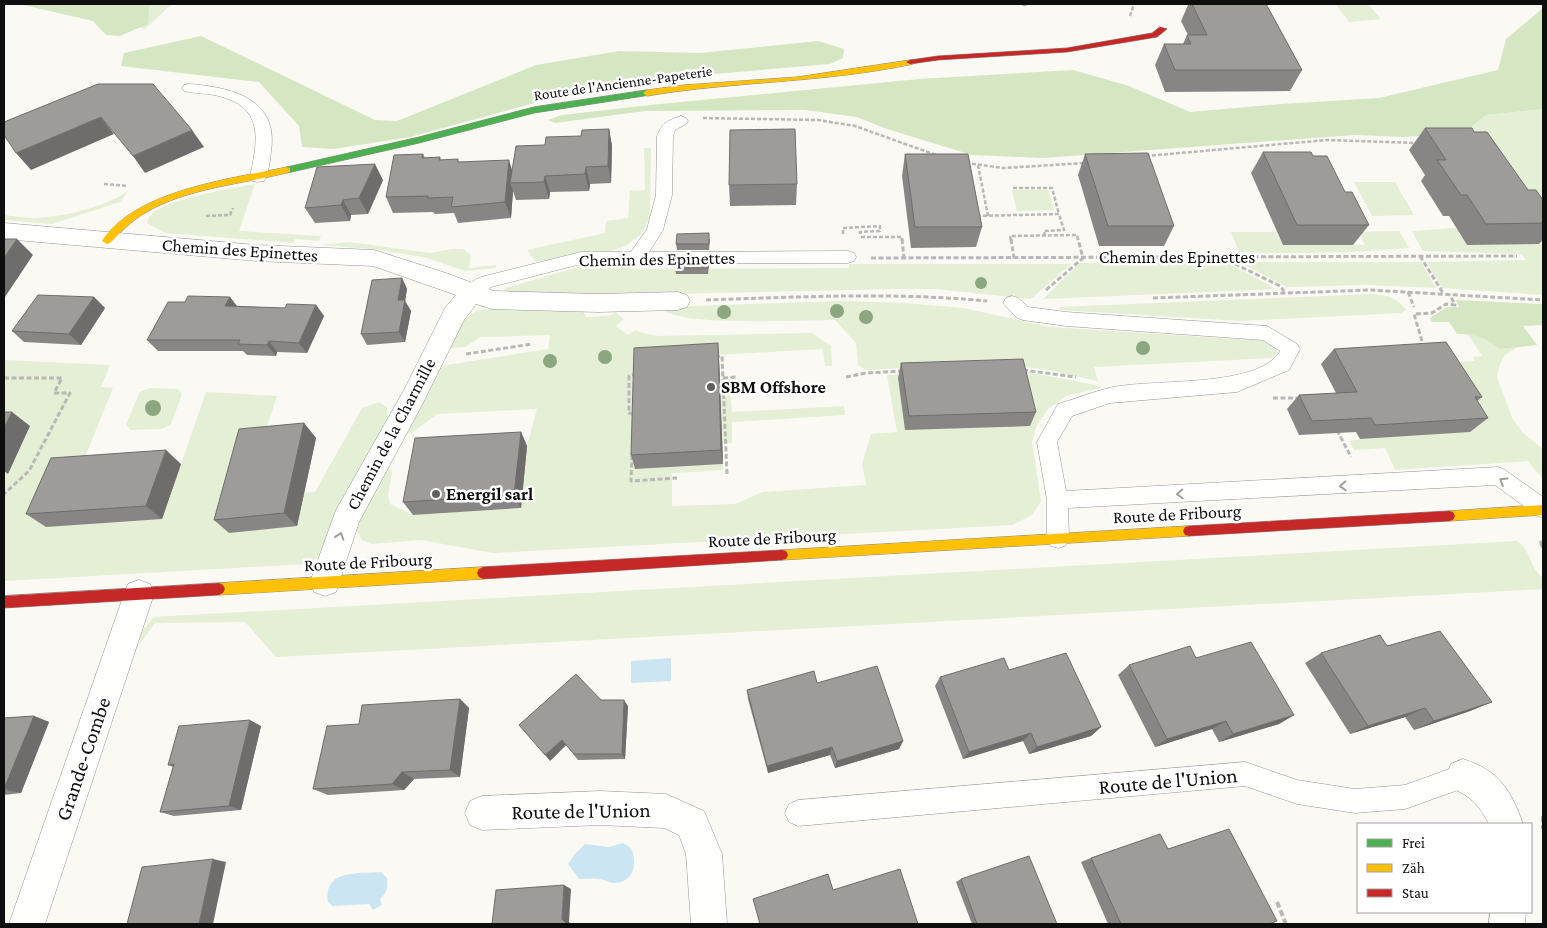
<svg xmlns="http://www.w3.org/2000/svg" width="1547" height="928" viewBox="0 0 1547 928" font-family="'Crimson Pro',serif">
  <rect width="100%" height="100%" fill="#faf9f4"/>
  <path fill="#e4efd5" d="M68,4H172L145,29Z
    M1336,4H1368L1381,19L1349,22Z
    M1543,109V233L1469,129L1486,115Z
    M644,148H651L650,217L642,233L627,245L611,251L579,252L543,261H535L527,250L605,233L606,221L628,218L630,191L645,190Z
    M1354,182H1395L1414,215L1372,216Z
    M255,184L239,231L321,236L319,241L295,239L293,243L165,233L147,223C148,221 148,218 150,216C162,200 233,188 255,184Z
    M129,190L120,202L52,224L4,220V215C14,216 25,218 35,218C62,217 108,207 129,190Z
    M1012,190H1048L1054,210L1017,211Z
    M1456,228L1467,245L1543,244V295L1442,288L1427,262L1526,260L1522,254L1423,251L1412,231Z
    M1399,231L1409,248C1352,253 1296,254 1239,252L1231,232H1276L1283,245H1365L1358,232Z
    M349,242L430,253L452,249H463L471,255L469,268L496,265V268L465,271L427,258L381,250L322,245Z
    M1239,262H1421L1436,288L1368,285L1287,287Z
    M1080,263H1228L1276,289L1043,299Z
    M849,264H1071L1031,299L935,289H893L625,295L504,291L505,288L578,267L605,265L637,269L849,268Z
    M1373,294C1387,295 1398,298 1406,310L1401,313L1241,321L1060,310L1059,307Z
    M839,301L904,303L963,308L1050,327L1266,341L1275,346L1278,353L1272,358L1094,367L1098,381L1048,370L1018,366L920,367L866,370L858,365L856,343L835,320C804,320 685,326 665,311L666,307Z
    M485,309L583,310L586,317L610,316L615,312L624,319L616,326L628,335L636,330L642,333L659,336L812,333L831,346L832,366H825L823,349L718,355L635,469L723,464V470L672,473V506L735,504L763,492L866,485L862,464L871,434L897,432L887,375L1028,372L1100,386L1101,388L1066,396L1047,410L1036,427L1032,442L1041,501L1032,515L1012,525L493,553L421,540L372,544L362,540L357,531V520L386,468L389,467L392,472L388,495L390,504L413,515L521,508L527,446L537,409L437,414L412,433L406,434L403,432L411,415L428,395L441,366L548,349L550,335L481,337L465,347L450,348C460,328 461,314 485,309Z
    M1467,333L1488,339L1500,349L1518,347L1505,355L1499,366L1497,377L1512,418L1523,433L1543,449V479L1528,461L1395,470L1385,448L1354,450L1349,441L1360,439L1434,363L1475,361L1473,357L1482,356Z
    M4,360L110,365L101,387L113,388L85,457L162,519L206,392L277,396L244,496L315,492L362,408L379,402L387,407L388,421L335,520L317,558L307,564L4,581Z
    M150,388L178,389L182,394L171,424L162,429L130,430L126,424L140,392Z
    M730,393L732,412L844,406L845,415L732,422V443H722L720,394Z
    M1517,541C1531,549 1529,568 1543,578V589L276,657L245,622L155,623L139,645L142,631L154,617Z"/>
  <path fill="#d5e6c3" d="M19,4H149L148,24L120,36L106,35L93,21Z
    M1543,8V109L1486,115L1469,129L1458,133L1404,137L1355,135L1043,158L972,155L887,129L857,117L805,110L645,111L555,123L548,120L562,115L650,105L919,79L1073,70L1129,86L1190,112L1281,104L1379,98L1498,70L1506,39Z
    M201,36L375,120L397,121L536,65L619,51L700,53L818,41L844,49L843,58L830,64L691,76L546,100L410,137L334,149L302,147L299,126L259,82L121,66L124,53Z
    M1456,300L1543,304V325L1523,326L1537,345L1500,349C1487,338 1474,333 1457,334L1449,322H1432L1430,318L1447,307H1459Z"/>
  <path fill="#cbe5f3" d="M671,658V681L631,683V661Z
    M623,843L631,848C638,863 634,883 614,883C609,883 604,879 599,879C593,878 586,879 579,879L568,864L574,855L585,844L609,847Z
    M381,872L387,878C388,887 387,892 380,899L382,905L373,910L369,904L333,906L328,902C323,869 358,874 381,872Z"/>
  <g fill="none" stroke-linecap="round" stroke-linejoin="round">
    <g stroke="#949492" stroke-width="1">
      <path id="lane" d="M189,84C230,87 279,98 271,151C270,160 269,173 264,181L258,182L252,181L250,177C257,143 265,109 222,97C210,93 196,94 184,91L182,88L184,85Z
        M681,116L686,118L688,121L686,124L675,130L673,136L672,195L663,230L649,252L848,251L854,253L856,257L854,261L848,263L581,264L491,287L478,297L472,298L466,297L463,292C468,284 476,278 485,276L581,252H631L647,229L656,195L657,136C662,123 668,120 681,116Z
        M1012,296L1018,298L1028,307L1066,312L1267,326L1297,344L1300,349L1289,370L1237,392L1110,403L1072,416L1057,442L1066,491L1498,467L1505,470L1543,497V518L1536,515L1495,485L1068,508L1069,539L1065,546L1058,548L1051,546L1047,539V500L1037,442L1058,404C1075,399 1092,392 1109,388C1149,378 1259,389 1280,351L1263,340L1066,326L1023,320L1017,318L1003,303L1006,298Z
        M1245,762L1297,780L1355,789L1405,785L1463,764L1472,767L1475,776L1472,785L1405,809L1355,813L1297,804L1245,786L798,826L789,822L785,813L789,804L798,800Z"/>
    </g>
    <g stroke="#949492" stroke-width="1">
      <path id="street" d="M4,223L257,245L374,250L446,273L494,291L598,294L678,292L687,295L690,301L687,307L678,310L598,312L492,309L476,304L464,320L423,403L359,522L336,592L325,596L314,592L310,582L336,510L404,390L445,308L456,295L373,266L257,261L4,239Z
        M139,580L150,584L154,594L45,924H9L124,594L128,584Z
        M1463,759C1499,770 1511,790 1523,824H1489C1479,805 1471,796 1451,788L1446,776L1451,764Z
        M600,791L666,794L704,811L722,854L727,924H691L686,854L679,835L664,828L600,825L482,830L470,825L465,813L470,801L482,796Z
        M1490,912H1526L1525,924H1489Z"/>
    </g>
    <g stroke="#8b8a88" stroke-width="1">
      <path id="fast" d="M647,90L650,91V95L534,113L419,143L287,173L283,170L287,167L419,137L534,107Z"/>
    </g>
    <g stroke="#8b8a88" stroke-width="1">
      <path id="slow" d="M910,60H913V64C825,83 735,81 647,96L643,93L647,90L684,85L797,77Z
        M287,167L290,168V172C244,184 186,188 145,213C131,221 121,232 110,243L107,244L102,241C136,190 230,179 287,167Z
        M1543,505V515L1449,521L1445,520L1443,516L1445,512L1449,511Z
        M1189,526L1193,527L1195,531L1193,535L1189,536L782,560L778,559L776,555L778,551L782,550Z
        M483,567L487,569L489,573L487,577L483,579L219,595L215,593L213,589L215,585L219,583Z"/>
    </g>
    <g stroke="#8b8a88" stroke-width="1">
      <path id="jam" d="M1160,27L1167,29L1157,37L1067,52L938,60L910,64L906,62L910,60L938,56L1067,48L1152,33Z
        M1449,511L1453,512L1455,516L1453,520L1449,521L1189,536L1185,535L1183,531L1185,527L1189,526Z
        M782,550L786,551L788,555L786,559L782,560L483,579L479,577L477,573L479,569L483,567Z
        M219,583L223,585L225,589L223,593L219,595L4,608V596Z"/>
    </g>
    <path stroke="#b8b8b7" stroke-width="2.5" stroke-dasharray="4 2" stroke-linecap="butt" d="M1022,4L1027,6L1026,4
      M1130,16L1134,4
      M703,118L818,120L855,126L936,155
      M1146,156L1327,140L1416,143
      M966,163L1004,168L1085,163
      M978,165L988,216
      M104,184L128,186
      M1013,188H1052L1059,214
      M206,216L230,215L233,208
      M977,216L1059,214L1064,230L1044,231L1045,236
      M843,234V228L880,226V231L860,232V236
      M861,237H902V240
      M1011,240L1010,236L1077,235L1078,240"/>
    <path stroke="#b8b8b7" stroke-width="3" stroke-dasharray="5 2.5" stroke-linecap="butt" d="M902,239L904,258
      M1011,239L1014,258
      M1420,256L1443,293
      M871,258L1517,256
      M1231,258L1233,263L1280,286L1284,291
      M1046,290L1083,258L1078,239
      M1408,292L1414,307
      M1153,298L1370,290L1543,300
      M706,300C800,297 893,292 987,301
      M1422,341L1414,314L1432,313L1446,304L1455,305L1450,295
      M466,354L532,344
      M715,357L722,356L727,475
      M1023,370L1076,377
      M634,372V375L629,376V413L634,414
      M846,377L866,373L902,371
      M4,378H62L54,393H70L29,471L4,494
      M723,378L737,377
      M1273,398H1299
      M1337,430L1351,457
      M632,455L631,481L677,478
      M1540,541L1542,544"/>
    <path stroke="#b8b8b7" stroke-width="4" stroke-dasharray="6 3" stroke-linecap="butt" d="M1541,543L1543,547
      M1543,816V829
      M1277,902L1286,924"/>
    <use href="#lane" fill="#fefefd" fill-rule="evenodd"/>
    <use href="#street" fill="#fefefd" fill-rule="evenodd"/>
    <use href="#fast" fill="#4caf50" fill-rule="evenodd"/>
    <use href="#slow" fill="#ffc107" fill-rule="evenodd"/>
    <use href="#jam" fill="#c62828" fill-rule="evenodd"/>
  </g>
  <g fill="#8ba680">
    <circle cx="981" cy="283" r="6"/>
    <circle cx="837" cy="311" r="7"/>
    <circle cx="724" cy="312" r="7"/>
    <circle cx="866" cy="317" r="7"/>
    <circle cx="1143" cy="348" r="7"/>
    <circle cx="605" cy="357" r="7"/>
    <circle cx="550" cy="361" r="7"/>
    <circle cx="153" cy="408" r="8"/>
  </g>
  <path fill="#888684" d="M1188,4H1266L1302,70L1290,91L1165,92L1155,65L1164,44H1183L1187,35H1188L1181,21L1188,5Z
    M1425,128L1474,132L1528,190L1543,200V240L1539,244L1467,245L1449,216H1443L1421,181L1425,175L1409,150Z
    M609,129L612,146L611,183L590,184L589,191L550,192L549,199L516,200L513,191L511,218L458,223L454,213L435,214L433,212L393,213L386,197L423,154L425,158L440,157L441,160L460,162L513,170L545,145Z
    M1263,152L1313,156L1345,192L1369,225L1353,245H1283L1251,173Z
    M905,154L982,227L976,247L911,248L902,176Z
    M1085,154L1174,226L1164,246H1099L1078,175Z
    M383,180L368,214L351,215L350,221L315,223L305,208Z
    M797,184L796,205L730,206L729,185Z
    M710,239L709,250H677L676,244Z
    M709,265L708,274H676L675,268Z
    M402,278L407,289L405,301L411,311L405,342L367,345L361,334Z
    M94,297L105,308L81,345L24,342L12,331Z
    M230,297L237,306L285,308L316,305L324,316L307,353L277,352L276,356L247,355L243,351H158L147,340L185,302Z
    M1334,349L1482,397L1477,401L1488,418L1470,432L1360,439L1356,432L1299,435L1287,409L1299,395L1336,393L1321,364Z
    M719,359L723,464L635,469L631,455Z
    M901,363L1036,412L1030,426L905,430L898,378Z
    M304,423L316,438L297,526L229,533L214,520Z
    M521,432L527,446L521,508L413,515L403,502Z
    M181,464L162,519L46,527L26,514Z
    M1387,646L1492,702L1470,711L1414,730L1405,717L1350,734L1305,663L1321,653Z
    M1196,658L1294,715L1279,724L1219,742L1212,729L1155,747L1118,675L1129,665Z
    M1009,670L1101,727L1091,736L1029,754L1023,741L963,759L935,686L940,677Z
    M817,683L903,741L899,749L835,768L830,755L768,773L748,699L747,690Z
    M460,699L469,708L460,777L414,779L404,790L328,795L313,789L359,724Z
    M601,700L628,706L625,759L578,760L566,745L550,761Z
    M34,716L49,722L21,793L4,795V718Z
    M261,726L241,810L174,816L160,812L173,767L168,765Z
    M1168,849L1269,924H1108L1081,862L1091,858Z
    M961,879L1057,924H972L956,882Z"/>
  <path fill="#6f6d6b" d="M101,117L114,134L31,170L16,153Z
    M609,129L612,146L611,183L608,166Z
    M192,130L204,147L145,173L133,156Z
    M509,160L514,176L510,183L513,191L511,218L505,202Z
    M375,164L383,180L368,214L359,198Z
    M586,167L590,184L589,191L585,174Z
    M545,176L550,192L549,199L544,182Z
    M343,200L351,215L350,221L341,205Z
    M17,239L33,255L5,297L4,296V258Z
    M402,278L407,289L405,301L411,311L405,342L399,332L398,300Z
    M94,297L105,308L81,345L69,334Z
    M230,297L238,308L225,306Z
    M316,305L324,316L307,353L299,343Z
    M269,341L277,352L276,356L267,345Z
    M718,343L719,359L723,464L721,450Z
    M12,412L30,426L8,474L4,471V428Z
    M304,423L316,438L297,526L284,513Z
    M521,432L527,446L521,508L514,495Z
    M166,450L181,464L162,519L146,506Z
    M460,699L469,708L460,777L450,770Z
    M624,700L628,706L625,759L622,754Z
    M1492,702L1470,711L1414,730L1434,721Z
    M1425,708L1405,717L1350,734L1368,726Z
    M1294,715L1279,724L1219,742L1233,734Z
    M34,716L49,722L21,793L4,789Z
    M250,720L261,726L241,810L229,806Z
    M1226,721L1212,729L1155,747L1167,739Z
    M1101,727L1091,736L1029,754L1037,747Z
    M1031,733L1023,741L963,759L969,752Z
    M562,740L566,745L550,761L545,755Z
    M903,741L899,749L835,768L837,761Z
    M832,747L830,755L768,773L767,766Z
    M402,772L414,779L404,790L392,784Z
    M213,859L226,862L213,924H199Z
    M564,885L571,889L569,922L571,924H567L562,919Z"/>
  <path fill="#9e9c99" stroke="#6f6d6b" d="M1192,4H1266L1302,70H1175L1164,44H1191L1187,35H1207Z
    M98,84H153L192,130L133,156L101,117L16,153L4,135V122Z
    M1425,128H1472L1474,132H1487L1528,190H1536L1543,200V223L1486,224L1467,195H1461L1437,160H1446Z
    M609,129L608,166L586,167L585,174L545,176L544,182L510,183L516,146L545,145L546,137L581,136L582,130Z
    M795,129L797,184L729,185L730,130Z
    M1263,152H1311L1313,156H1327L1345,192H1352L1369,225H1297Z
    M1148,153L1174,226H1108L1085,154Z
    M423,154L422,158L440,157L439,160L458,159V162L509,160L505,202L451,207L453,197L428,198V196L386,197L394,155Z
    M905,154H968L982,227H915Z
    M375,164L359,198L343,200L341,205L305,208L317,167Z
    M709,233V244H676L677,234Z
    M4,239H17L4,258Z
    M675,260H708V268H675Z
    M402,278L398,300H405L399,332L361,334L372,280Z
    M38,295L94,297L69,334L12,331Z
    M188,296L230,297L225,306L285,308L287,304L316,305L299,343L269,341L267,345L238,344L240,340H147L168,302H185Z
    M1446,342L1482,397H1475L1488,418L1375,425L1371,418L1312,421L1299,395L1357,392L1334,349Z
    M718,343L721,450L631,455L634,348Z
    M1023,359L1036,412L909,416L901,363Z
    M4,412H12L4,428Z
    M304,423L284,513L214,520L239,429Z
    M521,432L514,495L403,502L415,438Z
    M166,450L146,506L26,514L51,458Z
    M1440,631L1492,702L1434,721L1425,708L1368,726L1321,653L1380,635L1387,646Z
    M1251,642L1294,715L1233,734L1226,721L1167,739L1129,665L1190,646L1196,658Z
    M1066,653L1101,727L1037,747L1031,733L969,752L940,677L1004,658L1009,670Z
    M877,666L903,741L837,761L832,747L767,766L747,690L814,671L817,683Z
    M576,674L601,700H624L622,754H574L562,740L545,755L519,725Z
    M460,699L450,770L402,772L392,784L313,789L327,726L359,724L362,705Z
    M34,716L4,789V718Z
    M250,720L229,806L160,812L174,764L168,765L179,726Z
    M1229,829L1277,921L1269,924H1121L1091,858L1160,834L1168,849Z
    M1029,856L1057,924H977L961,879Z
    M213,859L199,924H127L142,867Z
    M900,869L918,924H760L753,899L828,874L833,890Z
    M564,885L562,919L567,924H492L496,890Z"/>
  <defs><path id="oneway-chevron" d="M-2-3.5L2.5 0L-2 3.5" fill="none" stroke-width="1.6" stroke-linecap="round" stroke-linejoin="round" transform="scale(1.25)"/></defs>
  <g stroke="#9e9e9d">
    <use href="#oneway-chevron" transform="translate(1503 481) rotate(-148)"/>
    <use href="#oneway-chevron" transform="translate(1343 486) rotate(177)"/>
    <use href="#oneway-chevron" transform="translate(1180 494) rotate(177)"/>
    <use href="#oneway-chevron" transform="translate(340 536) rotate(-71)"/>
  </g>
  <g fill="#61605e" stroke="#fff" stroke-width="2">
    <circle cx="711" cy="387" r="5"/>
    <circle cx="436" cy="494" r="5"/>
  </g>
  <g text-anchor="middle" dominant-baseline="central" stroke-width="5" stroke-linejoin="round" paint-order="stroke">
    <g font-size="15" fill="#0e0e0e" stroke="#fff">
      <text transform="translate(623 83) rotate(-8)">Route de l'Ancienne-Papeterie</text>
    </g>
    <g font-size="18" fill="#0e0e0e" stroke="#fff">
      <text transform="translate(240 250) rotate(4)">Chemin des Epinettes</text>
      <text x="1177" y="257">Chemin des Epinettes</text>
      <text transform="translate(657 259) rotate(-1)">Chemin des Epinettes</text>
      <text transform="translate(391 434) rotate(-62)">Chemin de la Charmille</text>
      <text transform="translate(1177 514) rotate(-3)">Route de Fribourg</text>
      <text transform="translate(772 538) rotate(-3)">Route de Fribourg</text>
      <text transform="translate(368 562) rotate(-3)">Route de Fribourg</text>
    </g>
    <g font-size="18" font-weight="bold" fill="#0e0e0e" stroke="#fff" text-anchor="start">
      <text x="721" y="387">SBM Offshore</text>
      <text x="446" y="494">Energil sarl</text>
    </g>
    <g font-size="21" fill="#0e0e0e" stroke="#fff">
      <text transform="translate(83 759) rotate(-71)">Grande-Combe</text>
      <text transform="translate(1168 781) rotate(-5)">Route de l'Union</text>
      <text transform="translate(581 811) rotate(-1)">Route de l'Union</text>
    </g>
  </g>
  <rect width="1547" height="928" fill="none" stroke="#0e0e0e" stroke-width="10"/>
  <rect x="1357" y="823" width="175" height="90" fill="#ffffff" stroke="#9f9f9f"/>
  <rect x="1367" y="839" width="25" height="8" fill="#4caf50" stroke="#9f9f9f"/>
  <text x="1402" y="848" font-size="15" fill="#0e0e0e">Frei</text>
  <rect x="1367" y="864" width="25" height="8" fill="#ffc107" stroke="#9f9f9f"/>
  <text x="1402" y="873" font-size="15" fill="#0e0e0e">Zäh</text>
  <rect x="1367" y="889" width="25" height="8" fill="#c62828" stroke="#9f9f9f"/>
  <text x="1402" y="898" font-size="15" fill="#0e0e0e">Stau</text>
</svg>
